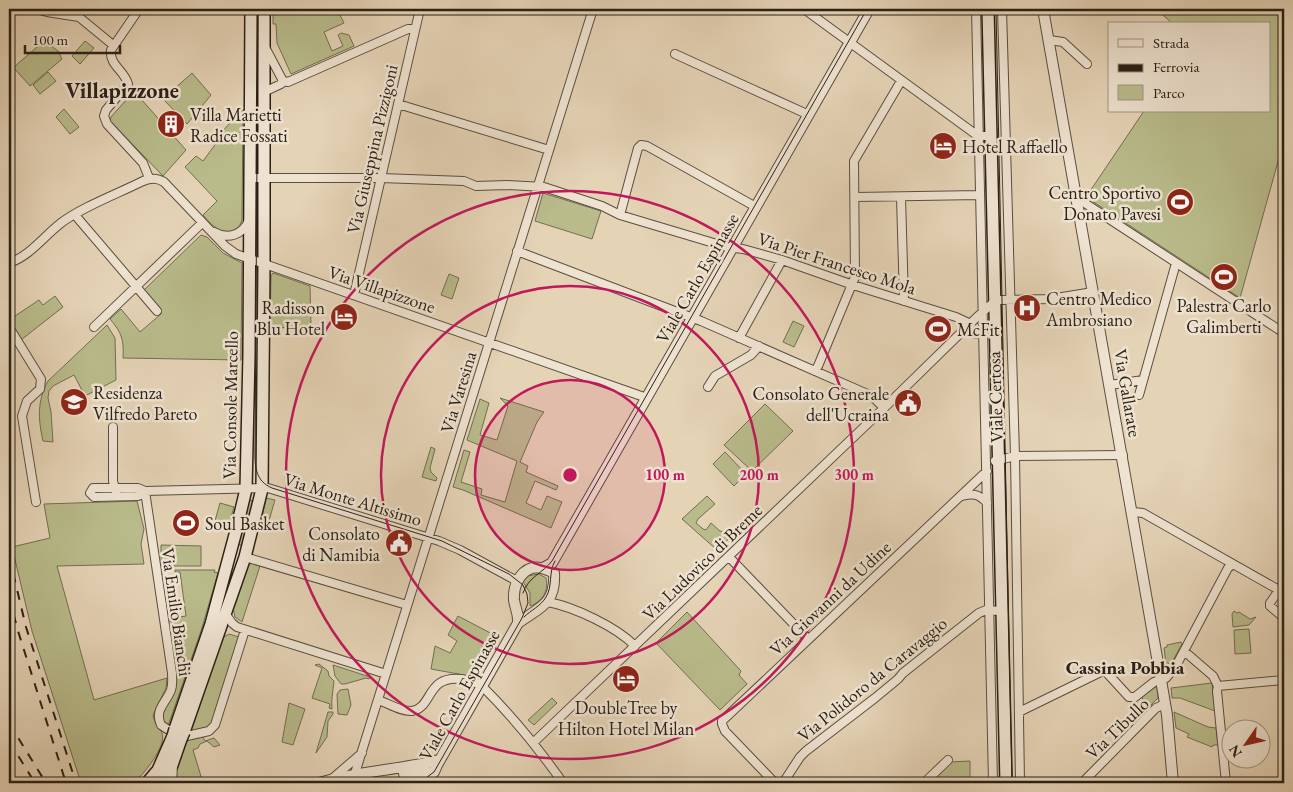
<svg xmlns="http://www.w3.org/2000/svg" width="1293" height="792" viewBox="0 0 1293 792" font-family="'EB Garamond',serif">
  <rect width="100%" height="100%" fill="#e5d3b6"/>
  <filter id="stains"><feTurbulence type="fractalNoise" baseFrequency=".004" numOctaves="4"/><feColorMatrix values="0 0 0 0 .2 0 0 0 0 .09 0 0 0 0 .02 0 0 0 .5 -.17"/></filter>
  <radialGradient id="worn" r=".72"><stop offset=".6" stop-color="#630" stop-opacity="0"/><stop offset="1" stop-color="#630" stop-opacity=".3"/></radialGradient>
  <path fill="#b9bb8b" stroke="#726e52" d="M273,9H337L344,23L324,32L332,51L343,46L338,35L341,33L349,35L354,46L291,74L277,43L276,24H273Z
    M1156,9H1284V140L1240,298L1086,197L1144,111H1269V24H1173Z
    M44,41L58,51L62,59L30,86L14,68L9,72V62L14,67Z
    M85,41L94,48L80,64L72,56Z
    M48,72L56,81L40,94L33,85Z
    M192,73L211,95L187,124L163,99Z
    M134,91L186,150L163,176L110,121L111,117Z
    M64,109L79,127L70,134L56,117Z
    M243,109L242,220C239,232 224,235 215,227C210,224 207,219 203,215L217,201L185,167L196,156L203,161L220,138L218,136Z
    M543,193L601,211L592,239L535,221Z
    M201,235L207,237L223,253L242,263L241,360L123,358C124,340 122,333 110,319L121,309L140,332L161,314V311L143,291Z
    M273,273L310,286L311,327L270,328L271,276Z
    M449,274L459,278L452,299L441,295Z
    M55,296L63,307L21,340L9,324V320L39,300L43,305Z
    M793,321L804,326L794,347L783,342Z
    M107,325L115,338L116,380L85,396L74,375L53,386L49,391L48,398L51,412L53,442L43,441C38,419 37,401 48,381Z
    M500,398L544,412L537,422L520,462L528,466L526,472L558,486L556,490L535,481L526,503L541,510L547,496L562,502L551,528L463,490L453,487L464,450L470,452L461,482L482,489L481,495L505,502L517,461L467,440L480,399L489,403L480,435L497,440L508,406Z
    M765,404L793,431L752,471L724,445Z
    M431,447L435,449L430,468L431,472L437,478L436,481L422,477Z
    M725,452L746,474L734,486L713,464Z
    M707,496L715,504L698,519L696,523L703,529L706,530L711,523L720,531L734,534L717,550L682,519Z
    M266,498L275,500L268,524L261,522Z
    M248,500L255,501L244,546L237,544Z
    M137,501L144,529L141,544L144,564L57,566L94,700L167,678L166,688L153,715C154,723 159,726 162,733C167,747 143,774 134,783H81L32,631L12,547L50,538L44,504Z
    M220,503L234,507L227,531L213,528Z
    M161,545L201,546V566H161Z
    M252,563L260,566L242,622L235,617L233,607L248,565Z
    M175,570H215L214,572L218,573L201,631L168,726L163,723L162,711L171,696V657L176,656L171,621H168V619L186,616L180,572H175Z
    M539,574L546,578C549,591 542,602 530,606V593L522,580L527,576Z
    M1234,611L1237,613L1239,612L1250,619L1256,617L1249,625L1233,627L1232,614Z
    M687,612L741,671L739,675L747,684L720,710L656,643Z
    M458,616L498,637L475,677L431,669L435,646L450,653L457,641L448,635Z
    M1249,629L1251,653L1235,654L1234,630Z
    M229,634L239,637L213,723L208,728L189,733L222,638Z
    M1181,642L1182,644L1171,664L1166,663L1164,648L1167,647V645Z
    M319,664L328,671L329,676L334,681C333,691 331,699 332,709L329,708L330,704L312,698L322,668L315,665Z
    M333,665L370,677L369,679L366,678L345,684H341L335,676Z
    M1212,683L1215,711L1180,698H1172L1171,688Z
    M1157,686L1158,698L1148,708L1144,706L1142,696Z
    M348,689L351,705L347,715L338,714L337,694L340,690Z
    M552,698L557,703L534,725L528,720Z
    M289,703L305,709L293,745L282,742Z
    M328,712H333V714L328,721L327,737L316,753Z
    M1174,712L1208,727L1216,728L1218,745H1213L1212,747L1187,737L1189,734L1176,728Z
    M203,737L205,741L214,738L220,745L214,747L207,741L200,744L198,748L193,750L203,783H175V773L186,740Z
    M970,761V783H927L949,762Z"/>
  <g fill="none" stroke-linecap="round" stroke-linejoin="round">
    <g stroke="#5a4e40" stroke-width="10">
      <path id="minor" d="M36,9L47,12L79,17L113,45
        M139,9L111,50C109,65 125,71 128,84L106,110L104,116L107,124L143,163L149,178
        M804,9L978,136H991
        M976,9L993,783
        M1002,9L1015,456L1020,783
        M1049,40L1063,42L1087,64
        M265,47L283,81
        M675,54L809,115
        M264,92L281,84L283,81L288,82L408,29H415
        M398,104L549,150
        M250,178H381L464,181L476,186L507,185L544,187L602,206L620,215L727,247L743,249L782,260L853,285L956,317L971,324
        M855,197L980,195
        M901,197L904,301
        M1077,198L1284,333
        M75,215L157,311
        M620,215L638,148L641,145L647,146L756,207
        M214,232C228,240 243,235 249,220
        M517,251L701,321L872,396L884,408
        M9,263C30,256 44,236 61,223C82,207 117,194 141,182C149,178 156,177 164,182L225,246L236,254L647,398
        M354,295L420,9
        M9,327L41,379L40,389L27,401L22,416L36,502
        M94,327L202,223
        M963,331L984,335
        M739,338L782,260
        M815,371L818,366L855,277L854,161L901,81
        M1110,385L1143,380
        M708,387L715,376L751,355L759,346
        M1139,395L1176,263
        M113,427V481L116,492
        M995,461L1015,456L1123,455
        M145,491L138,496L94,497L90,493L93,488H138L145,491L268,488L439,541L460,550L517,581
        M145,491L172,673C172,679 173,684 171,690C166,703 154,710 161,725L167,729
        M962,496C973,493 979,494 987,503
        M1133,512L1143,513L1279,590
        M245,557L407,605
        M729,557L808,639
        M1284,583L1270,603V606L1284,618
        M548,602C574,607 617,627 635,646
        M225,613L232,623L237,627L386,674
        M1184,651L1213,676L1218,686
        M1218,686L1217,691L1226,783
        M1218,686L1284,680
        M378,700C388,703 401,712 412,711C433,708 426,675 461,679C469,680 476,682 483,687C513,717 539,749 563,783
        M1019,712L1103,671L1107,673L1129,697H1135L1154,682L1166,678L1176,666L1228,568L1233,564
        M187,736L209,731L215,725L245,630
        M533,743L884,408L976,318L994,302L1000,300L1050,299L1093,292
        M333,778L362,753
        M352,783L593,9
        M427,783L434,772
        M775,783L725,731L722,724V721L987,471
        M783,783L800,757L806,751L875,698L898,679L903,673L979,613L986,610L1002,611
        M924,783L948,760
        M1082,783L1156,708L1165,704"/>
    </g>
    <g stroke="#5a4e40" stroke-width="12">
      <path id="tertiary" d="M1043,9L1161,680L1167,715L1173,783
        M543,568L552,563L869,9
        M434,772L437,765L518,623C538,608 556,605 554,573C547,569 540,566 532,568C519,572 513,587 514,600C515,608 519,614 518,623
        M404,774L434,772
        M171,783L172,765
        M319,783C357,771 400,770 439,760"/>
    </g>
    <g stroke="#2b2118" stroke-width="14">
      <path id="secondary" d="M988,9L1006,783
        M175,729L211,624L236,531L246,489L249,354L251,9
        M184,732L245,557L262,489L264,264V9
        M147,783L158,770L173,736
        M160,783L172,765L181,739"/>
    </g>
    <use href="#minor" stroke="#eee2d0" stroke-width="8"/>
    <use href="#tertiary" stroke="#eee2d0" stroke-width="10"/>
    <use href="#secondary" stroke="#eee2d0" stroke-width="11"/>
    <path stroke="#2b2118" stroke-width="1" d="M258,9L255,453C255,468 256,481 272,488L442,541L509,574L523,585L527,594L528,603L522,618L434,772L423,780L405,783
      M996,9L1012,783
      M523,593C528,577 543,573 552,561L867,9
      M524,617C531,610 541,606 546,597C553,586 548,573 555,561
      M383,783L413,779"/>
    <path stroke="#2b2118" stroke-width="2" stroke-dasharray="9 9" stroke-linecap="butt" d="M9,556L26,627L76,783
      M9,597L18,631L66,783
      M9,723L46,783
      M9,741L35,783"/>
    <g stroke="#2b2118" stroke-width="14" stroke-linecap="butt">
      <path id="secondary-bridge" d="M173,736L175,729
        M181,739L184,732"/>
    </g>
    <use href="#secondary-bridge" stroke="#eee2d0" stroke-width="11"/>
  </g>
  <circle cx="570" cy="475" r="95" fill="#c2185b" fill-opacity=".12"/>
  <g fill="none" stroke="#c2185b" stroke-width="2.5">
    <circle cx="570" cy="475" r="95"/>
    <circle cx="570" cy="475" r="189"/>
    <circle cx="570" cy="475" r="284"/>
  </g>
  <defs>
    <g id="building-disc" transform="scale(1.4375)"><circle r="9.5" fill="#8f2418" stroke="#eee2d0"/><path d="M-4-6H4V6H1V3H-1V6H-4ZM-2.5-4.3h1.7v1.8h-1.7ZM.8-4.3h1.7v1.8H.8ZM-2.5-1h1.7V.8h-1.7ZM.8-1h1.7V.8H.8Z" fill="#fff"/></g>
    <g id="hotel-disc" transform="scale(1.4375)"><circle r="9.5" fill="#8f2418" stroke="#eee2d0"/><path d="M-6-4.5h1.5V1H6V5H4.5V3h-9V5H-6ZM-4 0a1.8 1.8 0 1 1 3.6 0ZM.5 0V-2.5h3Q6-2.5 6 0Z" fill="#fff"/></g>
    <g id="stadium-disc" transform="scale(1.4375)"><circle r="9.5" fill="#8f2418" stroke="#eee2d0"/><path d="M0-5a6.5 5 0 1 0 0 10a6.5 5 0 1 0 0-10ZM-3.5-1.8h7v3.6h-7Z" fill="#fff"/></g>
    <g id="hospital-disc" transform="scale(1.4375)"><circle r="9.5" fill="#8f2418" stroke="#eee2d0"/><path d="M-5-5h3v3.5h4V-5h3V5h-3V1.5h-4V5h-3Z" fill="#fff"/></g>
    <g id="university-disc" transform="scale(1.4375)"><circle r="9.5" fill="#8f2418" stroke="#eee2d0"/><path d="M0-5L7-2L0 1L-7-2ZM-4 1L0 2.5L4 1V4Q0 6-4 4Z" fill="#fff"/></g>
    <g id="civic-disc" transform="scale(1.4375)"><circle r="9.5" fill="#8f2418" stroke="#eee2d0"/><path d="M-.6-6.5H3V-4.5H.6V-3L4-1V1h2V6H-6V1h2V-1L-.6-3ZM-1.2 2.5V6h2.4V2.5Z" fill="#fff"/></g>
  </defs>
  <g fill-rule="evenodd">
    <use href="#building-disc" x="171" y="124"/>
    <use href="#hotel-disc" x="943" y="146"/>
    <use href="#stadium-disc" x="1180" y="202"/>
    <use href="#stadium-disc" x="1224" y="277"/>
    <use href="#hospital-disc" x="1027" y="308"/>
    <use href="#hotel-disc" x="344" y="317"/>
    <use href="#stadium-disc" x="938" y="329"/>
    <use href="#university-disc" x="74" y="402"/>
    <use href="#civic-disc" x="908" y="403"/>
    <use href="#stadium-disc" x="186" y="523"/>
    <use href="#civic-disc" x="399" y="543"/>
    <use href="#hotel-disc" x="626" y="679"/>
  </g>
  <g text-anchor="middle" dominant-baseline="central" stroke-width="5" stroke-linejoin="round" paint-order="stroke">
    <g font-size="18" fill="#2b2118" stroke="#eee2d0" text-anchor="start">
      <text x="190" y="114">Villa Marietti<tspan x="190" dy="21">Radice Fossati</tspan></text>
      <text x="962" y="146">Hotel Raffaello</text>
      <text x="1161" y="192" text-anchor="end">Centro Sportivo<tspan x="1161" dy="21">Donato Pavesi</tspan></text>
      <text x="1046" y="298">Centro Medico<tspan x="1046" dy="21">Ambrosiano</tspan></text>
      <text x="1224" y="305" text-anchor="middle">Palestra Carlo<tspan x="1224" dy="21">Galimberti</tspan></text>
      <text x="325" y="307" text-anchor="end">Radisson<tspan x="325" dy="21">Blu Hotel</tspan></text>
      <text x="957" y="329">McFit</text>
      <text x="93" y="392">Residenza<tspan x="93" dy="21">Vilfredo Pareto</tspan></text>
      <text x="889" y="393" text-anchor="end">Consolato Generale<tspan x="889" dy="21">dell'Ucraina</tspan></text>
      <text x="205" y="523">Soul Basket</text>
      <text x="380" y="533" text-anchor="end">Consolato<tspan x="380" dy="21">di Namibia</tspan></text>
      <text x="626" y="707" text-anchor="middle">DoubleTree by<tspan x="626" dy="21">Hilton Hotel Milan</tspan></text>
    </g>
    <g font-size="18" fill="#2b2118" stroke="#eee2d0">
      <text transform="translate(372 149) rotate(-77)">Via Giuseppina Pizzigoni</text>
      <text transform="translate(837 263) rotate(18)">Via Pier Francesco Mola</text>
      <text transform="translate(697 278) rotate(-60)">Viale Carlo Espinasse</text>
      <text transform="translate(382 289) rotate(19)">Via Villapizzone</text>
      <text transform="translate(458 392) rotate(-73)">Via Varesina</text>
      <text transform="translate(1128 393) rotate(80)">Via Gallarate</text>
      <text transform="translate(995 397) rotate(-92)">Viale Certosa</text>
      <text transform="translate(230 405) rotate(-89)">Via Console Marcello</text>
      <text transform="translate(353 499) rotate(17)">Via Monte Altissimo</text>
      <text transform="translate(702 562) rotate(-44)">Via Ludovico di Breme</text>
      <text transform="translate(830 598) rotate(-43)">Via Giovanni da Udine</text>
      <text transform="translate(177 612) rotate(82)">Via Emilio Bianchi</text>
      <text transform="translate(872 679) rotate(-39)">Via Polidoro da Caravaggio</text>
      <text transform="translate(459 695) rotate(-61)">Viale Carlo Espinasse</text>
      <text transform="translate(1117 728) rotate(-44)">Via Tibullo</text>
    </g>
    <g font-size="19" font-weight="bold" fill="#2b2118" stroke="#eee2d0">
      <text x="1125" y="667">Cassina Pobbia</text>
    </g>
    <g font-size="22" font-weight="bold" fill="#2b2118" stroke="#eee2d0">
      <text x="122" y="90">Villapizzone</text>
    </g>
  </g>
  <circle cx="570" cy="475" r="8" fill="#c2185b" stroke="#eee2d0" stroke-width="2.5"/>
  <g font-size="15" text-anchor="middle" font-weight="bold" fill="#c2185b" stroke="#eee2d0" stroke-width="5" stroke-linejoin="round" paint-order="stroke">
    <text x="665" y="480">100 m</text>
    <text x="759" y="480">200 m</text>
    <text x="854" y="480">300 m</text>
  </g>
  <rect width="1293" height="792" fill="none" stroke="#e5d3b6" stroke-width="30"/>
  <rect x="10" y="10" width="1273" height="772" fill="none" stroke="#2b2118" stroke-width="2.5"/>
  <rect x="15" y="15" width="1263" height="762" fill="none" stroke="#2b2118"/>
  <rect x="1108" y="22" width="162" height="90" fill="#eee2d0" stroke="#a09586"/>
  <rect x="1118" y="39" width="25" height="8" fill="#eee2d0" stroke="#a09586"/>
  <text x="1153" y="48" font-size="15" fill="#2b2118">Strada</text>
  <rect x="1118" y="64" width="25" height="8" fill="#2b2118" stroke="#a09586"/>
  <text x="1153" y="72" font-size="15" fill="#2b2118">Ferrovia</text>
  <rect x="1118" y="85" width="25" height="15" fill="#b9bb8b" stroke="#a09586"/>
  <text x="1153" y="98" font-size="15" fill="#2b2118">Parco</text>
  <g transform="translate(1246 744) rotate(236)"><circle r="24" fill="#eee2d0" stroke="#a09586"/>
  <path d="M0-4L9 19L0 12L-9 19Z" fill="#8f2418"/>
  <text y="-8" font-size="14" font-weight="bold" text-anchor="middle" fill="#2b2118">N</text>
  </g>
  <path d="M25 45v8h95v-8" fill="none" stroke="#2b2118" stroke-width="2.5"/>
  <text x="32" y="45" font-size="15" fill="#2b2118" stroke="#eee2d0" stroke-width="4" paint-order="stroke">100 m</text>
  <rect width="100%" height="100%" filter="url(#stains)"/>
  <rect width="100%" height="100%" fill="url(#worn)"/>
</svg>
